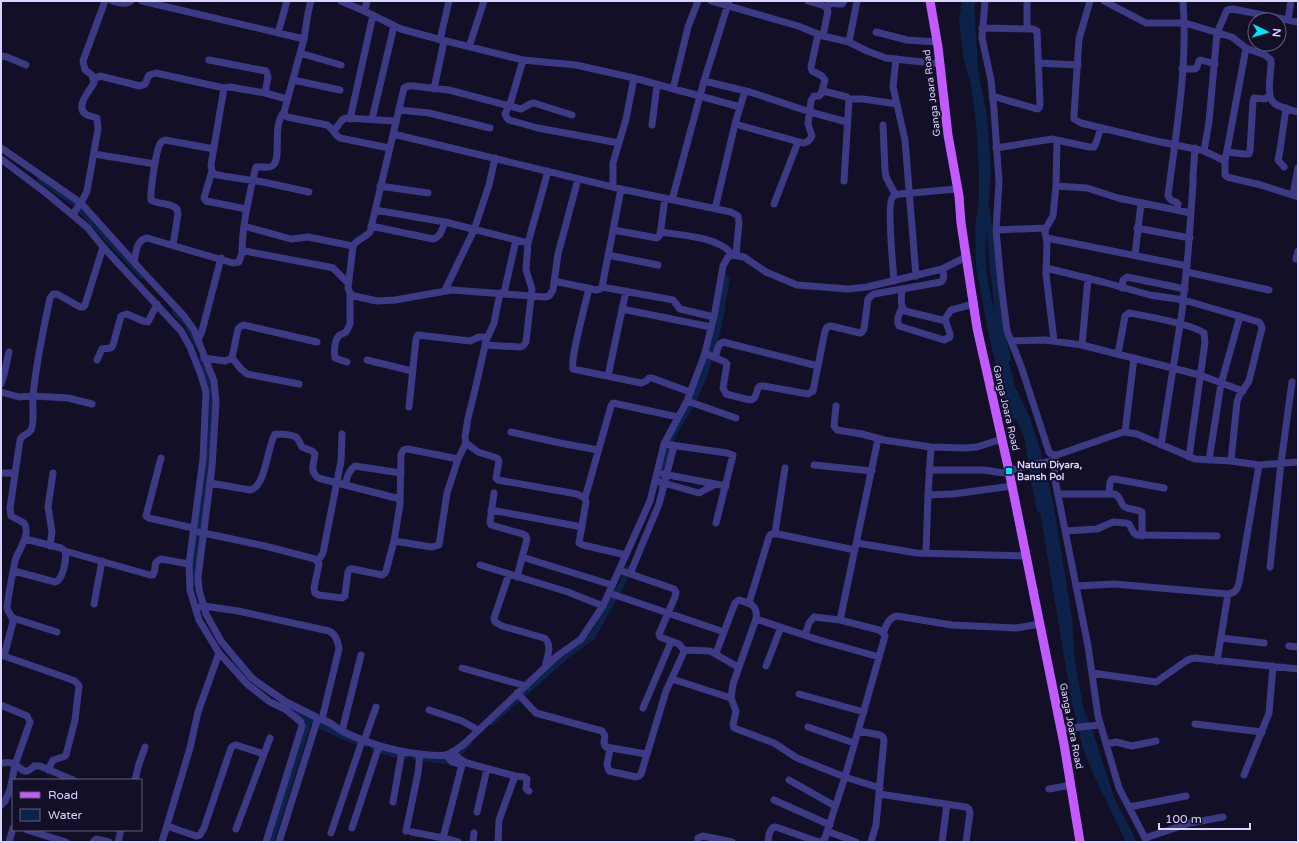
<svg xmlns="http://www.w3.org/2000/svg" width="1299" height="843" viewBox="0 0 1299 843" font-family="'Varela Round',sans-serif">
  <rect width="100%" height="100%" fill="#130f26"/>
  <path fill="#0c2248" d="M962,1H976L970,20L971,43L978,71L987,115L991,172L985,252L987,277L992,301L1016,389L1030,418L1041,452L1043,467L1042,476H1047L1054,507L1072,618L1075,663L1084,710L1092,729L1114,797L1137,842H1126L1096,780L1083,749L1071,699L1037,493L1030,471L1024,436L1017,421L1009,413L999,379L988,331L976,267L975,228L979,199V172L976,124L971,86L964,60L959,21Z"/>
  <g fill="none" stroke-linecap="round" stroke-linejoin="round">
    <path stroke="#0c2248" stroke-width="6" d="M971,1L975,67
      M40,179L75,204L142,276
      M987,210L998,314L1008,359
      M175,312L187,324L197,345
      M1034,480L1040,510
      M660,486L669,446L673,435L692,403L705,374L719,325L727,278
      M196,584L194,570L209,462L213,392L202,358
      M235,662L250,680
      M283,704C309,721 336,735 366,745
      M492,722L566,656L592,637L623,582L628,569
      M374,748L393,754L406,756
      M415,757L445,761L452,760L469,743
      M271,842L307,727L310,720"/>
    <path stroke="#3d3a85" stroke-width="7" d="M112,1C118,3 126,5 131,1
      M142,1L304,39
      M311,1L308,13L304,39L284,112L285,115L287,117L327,125C334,129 334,135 340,138L389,148
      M341,1L362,10L366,6L367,1
      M711,1L798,26L823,36L849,42L867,51L886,58L940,64
      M808,1L825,6L828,11L823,36
      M985,1L982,38L991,80L994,110L999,182L996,230L1001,284L1007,331L1021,366L1049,452L1051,454L1057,455L1120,433L1125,432L1137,434L1195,459L1231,461L1259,465L1298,462
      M1027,1V29
      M1090,1L1079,39L1074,115V119L1081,123L1156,141L1200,150
      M1104,1L1146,23H1185L1232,37L1246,48L1265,55L1271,60C1272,71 1265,95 1274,103C1280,108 1291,110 1298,112
      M827,8C830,0 836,5 842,4L844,1
      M362,10L401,29L438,39L523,60L576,65L634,78L740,107
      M1288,20L1291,1
      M1298,22L1233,9L1227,10L1217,33L1209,122L1204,151L1225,161V175L1227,177L1261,185L1298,197
      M982,28L1033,29L1037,31L1040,105L1039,108L1037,109L992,96
      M876,32L907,40L937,42
      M278,33L287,1
      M440,40L449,1
      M849,42L857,1
      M469,47L484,1
      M300,53L341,65
      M1,56L7,57L26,65
      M896,59L893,87L905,140L916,276
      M209,60L266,71L268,77L265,93
      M523,60L511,101L505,114L507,118L509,120L538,128L619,143
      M1039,63L1078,65
      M1182,69H1195L1197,67L1199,61L1201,60L1215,64
      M94,79L100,76L140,86L145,84L149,75L156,73L224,88L230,87L265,93L287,99
      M293,80L340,90
      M704,81L750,92L810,112L847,122
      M224,88L211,165L212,171L214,174L223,176L263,182L309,192
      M434,89L444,41
      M673,89L688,27L698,1
      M823,91L847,97L849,99L844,181
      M849,99H863L897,104
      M399,110L429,113L490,128
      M572,115L534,103C529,103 526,107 521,109L449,90L413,86H408L404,88L370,232C365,238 357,239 353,246L348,288L350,293L354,296L377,301L395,300L452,290L545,297L549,296L553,290L558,254L578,179
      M350,119L373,15
      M372,119L394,26
      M735,124L803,143C808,142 809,141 812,136L808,124L811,101L814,96H819L821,94L825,80L822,76L812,71L811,67L818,34
      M652,125L657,85
      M883,125L885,170L886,177L895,194
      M334,131L342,120L346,118L396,121
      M393,134L621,189L731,212L738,216L739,222L736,255
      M1,148L81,203L142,271L184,316L194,330L214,381L216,402L212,467L198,577L199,590L206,614L221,641L251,677L257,682L286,702L316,717L317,721L279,842
      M996,148L1052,139L1089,147H1094L1096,143L1101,128
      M1227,152L1244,154H1249L1250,151L1253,101L1254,98L1265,99L1270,95
      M94,154L155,164
      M1,159L46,193L88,228L103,247L181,331L190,347L201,375L206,392L203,459L189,564L190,590L199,620L219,653L247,684L270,702L285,709L301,722L302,726L266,842
      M1225,161L1246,48
      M1284,167L1278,160L1280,150L1286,108
      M212,171L204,198L206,201L246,209
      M380,186L428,193
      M1056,186L1087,188L1118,198L1191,213
      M613,187V163L626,119L634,78
      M1293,195L1298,168
      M672,200L704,81L729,1
      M774,204L798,142
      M715,209L735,124L745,91
      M375,210L445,222L528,243
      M1177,210L1178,204L1176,202L1171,200L1168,196C1176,132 1188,66 1183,1
      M74,216L75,211L81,203L87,191L98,129L97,118C94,117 90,116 87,115C74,108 89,91 94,83L92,75L85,70L83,61L105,1
      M244,226L291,239L308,237L353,246
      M371,226L433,239C441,237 442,229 445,222
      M1137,228L1190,238
      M613,230L657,238L660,235L665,198
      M996,230L1046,228
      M660,232C680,235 721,237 732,255
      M1047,238L1187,266
      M173,245L178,214L177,209C170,202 159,205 151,200C150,191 156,151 160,144C162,141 162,141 165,140L214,149
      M242,253C242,225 249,198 255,170L256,167C261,166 268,169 272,166C283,160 271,127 284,112
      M608,255L658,265
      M1135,255L1141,203
      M1296,259L1298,251
      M134,262C136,253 136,240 147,238L233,263L239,262L242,253L245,251L329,267L333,268L348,283
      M1046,268L1103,282L1150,295L1184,300L1259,322L1261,325L1262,328L1249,381L1239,396L1237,402L1231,461
      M1187,272L1269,290
      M554,281L596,290L600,289L602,287L621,189
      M894,281C893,268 887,205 892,198C894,195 897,194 900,194L957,189
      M602,287L673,300L680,309L714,317
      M589,288C586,303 570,358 573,369L641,383L646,381L649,378H652L690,392
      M1122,288L1123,280L1127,277L1185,289
      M902,289C902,297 899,305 905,311L942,320L945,319L951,310L974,304
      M445,290L474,230L489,185L495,158
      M500,293L494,323L486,341L475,390L468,418L465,437L466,443L478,452L497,458L499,461L496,478L498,480L577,494L585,498L586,502L579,543L583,545L626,555
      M504,293L516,240
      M902,308C899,314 896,319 899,326L944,340L950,337V334L945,319
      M622,309L711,327
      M198,340L202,331L221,258
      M1011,341L1045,340L1082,345L1200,375L1243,391
      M1054,341L1046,274L1047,243L1045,232L1046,228L1053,216L1056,186L1057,140
      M485,345L520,347L523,346L526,342L532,289L526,270L528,243L548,171
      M1082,345L1088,278
      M705,353L725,362L727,364L723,388L726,394L750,400C756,399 756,394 758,388L760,386H764L808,394L813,391L825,331L827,327L831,326L860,333L862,332L864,329L868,299L871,296L874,294L941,282C945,278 944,274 942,269
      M1118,354L1125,316L1129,313C1146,316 1192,324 1204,333L1205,342L1189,457
      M204,358L225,361L232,358L238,329L241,326L244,325L317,342
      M232,358L241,369L247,374L299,384
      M715,358C717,353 717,344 723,342L818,366
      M97,360L102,349L111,348L113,345L121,316L127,314L143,321L148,322L157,304
      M367,360L412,371
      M347,362L335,358C334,352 334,339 340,335C341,334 345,333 346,332L350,324V293
      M608,376L626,291
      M1,384L4,375L9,352
      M1,392L19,397L33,396L68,398L92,404
      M687,401L736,418
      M836,406L834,426L837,430L862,434L884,440L931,447L965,448L977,447L1002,439
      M409,407L416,339L418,335L470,341L479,337H487
      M511,432L560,443L598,450
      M1125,432L1134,358
      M664,444L727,453L733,455L716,523
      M1161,445L1182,312L1188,254L1193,184V176L1195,148
      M1055,455L1054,475L1088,646L1098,716L1119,788L1147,842
      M161,458L146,516L149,518L193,528
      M1209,460L1221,384L1240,316
      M814,465L872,471
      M929,470H984L1003,473L1029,465L1054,461
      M1,473H15
      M663,474L726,486
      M660,482L699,493L716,484
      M210,483L250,490C266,487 267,447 275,434C280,434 293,434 297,438C299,440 300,444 302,447L312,451L315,454C314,464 309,470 318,478L400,499
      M345,485C347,478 348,471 355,466L401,473
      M494,493L490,522L491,525L523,534L526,536L527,539L517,577
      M1058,494H1115C1122,498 1120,504 1125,507C1130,510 1137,509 1142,512V536
      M1109,494L1110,482L1112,479H1115L1164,488
      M928,495L953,494L1012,486
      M585,498L611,406L613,403L678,417
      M491,510L582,527
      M1065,531L1097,529L1113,522L1126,523L1129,524L1134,533L1137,535L1217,536
      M199,532L265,546L315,559L319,564L314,588L315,593L319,595L342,598L345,596V594L348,572L350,569H353L382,575L385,573L386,571L394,541L400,504L401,455C403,450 403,449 408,449L458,459
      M775,533L785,468
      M394,541L432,547L439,545L447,493L458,459L466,443
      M857,543L917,553L1026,556
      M50,546L52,532L48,507L53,473
      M65,551L150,575H153C157,569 152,562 161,559L189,564
      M926,552L928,495L931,447
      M522,557L612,585
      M318,561L323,553L341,461L342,434
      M480,565L568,592L603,606
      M1270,567L1281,463L1292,382
      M14,571L55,582C63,580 67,559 65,551L61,548L25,539
      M509,574L494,618L495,622L502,626L544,638C553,643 547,659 545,667
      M630,574L659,504L674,446
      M1076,586L1114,584L1228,594C1235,593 1237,590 1239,583L1259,465
      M609,593L724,632
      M749,603L769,537L771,534H778L855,550
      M94,604L102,561
      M200,607L204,606L238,611L329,631C336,634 338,641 339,649L322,719
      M13,618L57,632
      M756,619L819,640L879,657
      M840,620L878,439
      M883,633C886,626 889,617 897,616L952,625L1016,628L1040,624
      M1221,638L1264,643
      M1289,646L1298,647
      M684,650L710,651L738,667
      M716,653L735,603L739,600C751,604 758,605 756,619L733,684L731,698L736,711L733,725L734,728L774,743L797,758L845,777L880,788
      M1,655L64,677L75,681L79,686L75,720L66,755L63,757L53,760L48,770
      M4,656L13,622C13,616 8,613 7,608C7,603 14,564 16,558C20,548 31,533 24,523L11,516L10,508L20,440C22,434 28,435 31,430C35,423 32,405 33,396C36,363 43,331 50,298L53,294H57L80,307H83L85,305L103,247
      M1217,661L1228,594
      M766,666L781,627
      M462,668L526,686
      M1092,673L1156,682L1186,661L1190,659L1195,658L1298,669
      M672,679L731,698
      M517,693L536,713L602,731L605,736C604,740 603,744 606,747L646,754
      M799,694L864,712
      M1,705L27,716L30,722L15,765L10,790L5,801L1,805
      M643,708L671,642
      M429,710L462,721L478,730
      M317,719C326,718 336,728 344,732C371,745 400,753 430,755C435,755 441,756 446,755C453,753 458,748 464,744L557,656L581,639L603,606L650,501L664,444L687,401L704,356L714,317L723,266L728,257L732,255L744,257L766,272L797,285L848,289L867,287L942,269L966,257
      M1195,724L1262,732
      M808,727L854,743
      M1061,729L1100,725
      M342,731L361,655
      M858,731L880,735L883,737L884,740L876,825L871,842
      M364,741L376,707
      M1106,744L1116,742L1132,746L1156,741
      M610,749L607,765L609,771L636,777L639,776L641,774L666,691L683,654L684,650L679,644L660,637L659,634L675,597L676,592L674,589L619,570
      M452,752L460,759L467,763L515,776L499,820L498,842
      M446,755L452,762L459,764L463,761
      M1,763C4,763 8,762 11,763C22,766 23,778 34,766H40L73,780
      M1244,775L1269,713L1273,666
      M515,776L524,777L527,779L526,789L529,791
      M135,780L139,764L145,747
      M789,780L835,806
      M1049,789L1071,785
      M879,794L966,807L969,809L970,813L966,842
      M774,800L830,825
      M393,802L402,751
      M1129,807L1186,796
      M477,812L487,769
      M167,826L196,836L200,835L204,828L231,748L233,746L236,745L264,754
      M352,828L379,746
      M236,829L270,738
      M27,830L66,842
      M406,831L418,773L420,754
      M827,831L856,842
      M412,832L443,838L463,761
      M331,833L362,741
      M1145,838L1190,823L1223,817
      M9,842L13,828
      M93,842L96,839L109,842
      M118,842L121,830
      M162,842L190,748L198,712L219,653
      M442,842L443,838L458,842
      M473,842L474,833
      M698,842V838L703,836L732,842
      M768,842L769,834L772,828L776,827L819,842L823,841L825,838L845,777L885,636L883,633L879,630L840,620L814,617L809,623L805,635
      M942,842L947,804"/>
    <path stroke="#c25bff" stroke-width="9" d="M930,1L938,47L948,135L959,196L961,223L977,328L1009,471L1064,744L1080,842"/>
  </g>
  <rect fill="#00e5ff" stroke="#130f26" stroke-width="1.5" x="1005" y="467" width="8" height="8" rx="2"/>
  <g text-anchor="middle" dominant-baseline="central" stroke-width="4" stroke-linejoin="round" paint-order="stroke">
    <g font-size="10" fill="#d9d4ff" stroke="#130f26">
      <text transform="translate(932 93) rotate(-97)">Ganga Joara Road</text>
      <text transform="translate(1006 408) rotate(77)">Ganga Joara Road</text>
      <text transform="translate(1071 726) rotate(79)">Ganga Joara Road</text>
    </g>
    <g font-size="10" font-weight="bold" fill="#d9d4ff" stroke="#130f26" text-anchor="start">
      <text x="1017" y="465">Natun Diyara,<tspan x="1017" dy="12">Bansh Pol</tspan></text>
    </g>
  </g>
  <rect width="1299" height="843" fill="none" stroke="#d9d4ff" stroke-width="4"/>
  <rect x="12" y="779" width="130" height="52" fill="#130f26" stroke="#625e7d"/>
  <rect x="20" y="792" width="20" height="6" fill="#c25bff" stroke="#625e7d"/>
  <text x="48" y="799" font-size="12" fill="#d9d4ff">Road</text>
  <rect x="20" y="809" width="20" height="12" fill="#0c2248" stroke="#625e7d"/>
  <text x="48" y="819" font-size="12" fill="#d9d4ff">Water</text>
  <g transform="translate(1267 32) rotate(95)"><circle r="19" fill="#130f26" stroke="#625e7d"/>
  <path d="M0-3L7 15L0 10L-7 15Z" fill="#00e5ff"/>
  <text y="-6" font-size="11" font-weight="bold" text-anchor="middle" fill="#d9d4ff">N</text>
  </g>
  <path d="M1159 823v6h91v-6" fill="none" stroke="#d9d4ff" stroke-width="2"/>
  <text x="1165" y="823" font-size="12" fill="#d9d4ff" stroke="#130f26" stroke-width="3" paint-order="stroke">100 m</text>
</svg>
